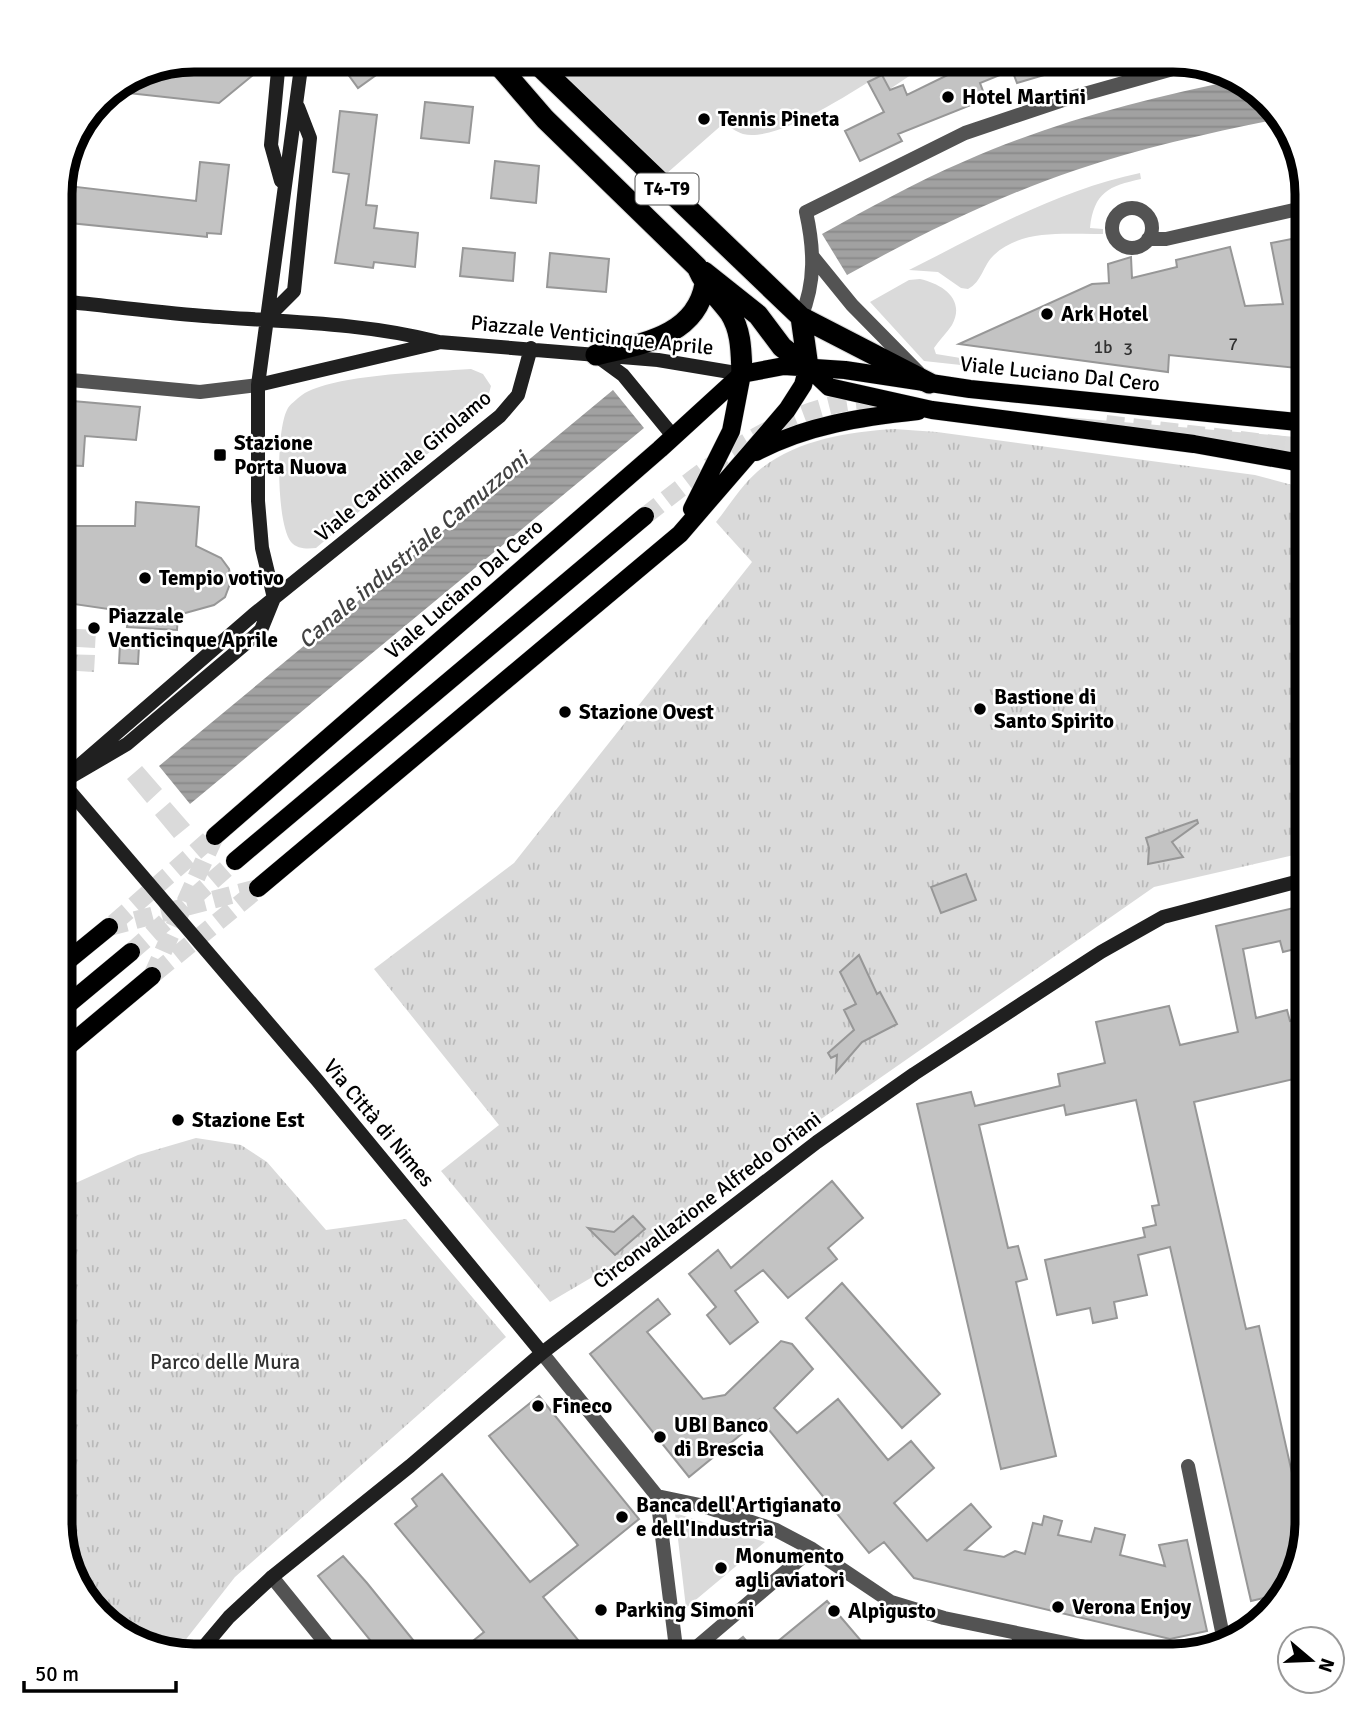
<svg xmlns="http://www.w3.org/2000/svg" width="1367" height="1716" viewBox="0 0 1367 1716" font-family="Signika,sans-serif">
  <defs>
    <pattern id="park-tufts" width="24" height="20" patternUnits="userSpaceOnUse" patternTransform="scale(1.75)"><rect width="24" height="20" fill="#dadada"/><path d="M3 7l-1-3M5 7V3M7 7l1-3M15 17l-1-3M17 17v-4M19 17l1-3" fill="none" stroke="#b9b9b9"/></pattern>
    <pattern id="water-rules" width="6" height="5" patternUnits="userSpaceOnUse" patternTransform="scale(1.75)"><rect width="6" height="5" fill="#a1a1a1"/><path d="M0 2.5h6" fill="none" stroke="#898989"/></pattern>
  </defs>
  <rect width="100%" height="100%" fill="#fff"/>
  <path fill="#dadada" d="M548,60H933L890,89L882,74C851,92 777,143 743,134C736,132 729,126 724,123L666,174Z
    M1140,173L1141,179C1109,186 1094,192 1090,228L1103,229V234C1068,235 1022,228 994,255C983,265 982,282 968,289L961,288L938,272L909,270C983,233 1058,190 1140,173Z
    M920,279C942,284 966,299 952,325C947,333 939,340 934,348L936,354L979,361V367L924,361L870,302L909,280Z
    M471,369L483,374L491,386L487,400L476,413L316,548C307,549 297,549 291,542C276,523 276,431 287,410C289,405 297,399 302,395C333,374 431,372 471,369Z
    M962,408L1307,438V459Z
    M60,628L96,630L95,648L60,646Z
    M142,766L162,789L147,803L127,779Z
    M170,802L190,825L174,838L155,815Z
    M675,1513L765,1542L686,1608Z"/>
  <path fill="url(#park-tufts)" d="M894,429L937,432L1255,475L1307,489V852L1154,887L606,1269L550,1302L441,1171L499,1125L374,969L514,863L752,562L716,522C729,506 741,486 757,472C794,440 847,432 894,429Z
    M60,654L95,655L94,672L60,670Z
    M196,1138L241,1145L267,1162L326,1230L406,1219L506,1337L235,1577L176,1652L134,1642L82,1597L60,1522V1190L138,1155Z"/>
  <path fill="url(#water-rules)" d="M1241,79L1283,118C1214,132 1143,147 1076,170C996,197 921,234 847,275L822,234C869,208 916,182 965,161C1053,122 1147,98 1241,79Z
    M613,390L644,428L190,804L159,766Z"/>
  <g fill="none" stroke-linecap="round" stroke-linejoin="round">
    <path stroke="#a1a1a1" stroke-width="21" d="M60,882L65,877"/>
  </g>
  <path fill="#c3c3c3" stroke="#979797" stroke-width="2" d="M223,60H254L253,75L219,103L110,91L176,66L210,70Z
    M352,60H397L358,88L342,66Z
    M989,60H1078V65L1017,83L1012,70L980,83L986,99L898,134L902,141L860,161L845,131L884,112L868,82L882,75L890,90L903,85L907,95L966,66L967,69Z
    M425,102L473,107L469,143L421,138Z
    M340,111L377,115L366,205L377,206L374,228L418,233L415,267L374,262L373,268L335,263L349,174L333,172Z
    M495,161L539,166L536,203L491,198Z
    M200,162L229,165L221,234L207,233V237L60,222V185L196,201Z
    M1307,236V369L1169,355L1168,372L959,344L1092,284L1109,283L1108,264L1131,257L1132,278L1177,267L1176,260L1230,247L1245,306L1283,304L1271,243Z
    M463,248L515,253L513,281L460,276Z
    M550,253L609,259L606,292L547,287Z
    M61,400L140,407L136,440L85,436L83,466L60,465Z
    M136,502L199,507L196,546L221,558L229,569L231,581L225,597L214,605L178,615L177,630L127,627L129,612L60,602V526H135Z
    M120,644L139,646L138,664L119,663Z
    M1197,820L1198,823L1172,842L1183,857L1148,864L1149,848L1146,838Z
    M966,874L976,900L941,913L931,887Z
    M1307,905V946L1283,952L1280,941L1243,949L1256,1018L1287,1010L1290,1021L1307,1017V1076L1194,1102L1246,1329L1259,1326L1305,1531L1293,1582L1279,1588L1280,1594L1251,1601L1170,1247L1138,1255L1147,1295L1114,1302L1117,1318L1093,1323L1090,1308L1057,1315L1045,1260L1145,1237L1143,1228L1156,1225L1152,1206L1159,1205L1136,1100L1066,1115L1064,1105L979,1125L1008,1248L1018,1246L1027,1279L1016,1282L1056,1456L1001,1469L917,1104L971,1092L975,1106L1060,1086L1058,1074L1105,1063L1096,1022L1169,1006L1180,1045L1238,1032L1216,926Z
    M859,955L877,994L880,992L897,1024L862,1042L836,1072L837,1055L831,1058L828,1053L854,1030L844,1010L856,1004L840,972Z
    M832,1181L863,1218L828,1248L837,1259L788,1298L763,1270L735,1291L758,1322L730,1344L707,1315L716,1307L689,1274L718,1250L731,1268Z
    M633,1216L645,1229L615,1255L588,1228L614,1232Z
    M842,1283L940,1394L902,1428L806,1318Z
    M658,1299L670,1314L647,1332L703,1399L725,1395L781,1341L792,1344L813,1369L774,1408L797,1433L838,1399L888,1460L911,1441L934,1468L894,1503L927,1541L971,1504L991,1527L965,1550L1004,1557L1015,1551L1025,1554L1033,1523L1042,1525L1044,1516L1062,1521L1058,1535L1091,1542L1095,1528L1125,1535L1120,1555L1165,1566L1159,1545L1187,1540L1207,1631L1170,1639L914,1578L884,1542L869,1553L760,1419L689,1477L590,1354Z
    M539,1396L639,1519L543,1597L591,1656H480L469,1644L484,1632L395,1524L417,1506L412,1499L442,1474L530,1582L578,1545L489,1436Z
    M343,1556L367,1583L426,1656H383L318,1576Z
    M827,1601L874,1656H760Z
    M743,1637L759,1656H719Z"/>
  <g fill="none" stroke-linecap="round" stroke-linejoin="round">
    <path stroke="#d9d9d9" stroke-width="18" stroke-dasharray="18 9" stroke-linecap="butt" d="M1106,424L1307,448
      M645,516C710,465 786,402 873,400
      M114,923L209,840
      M109,927L258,888
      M131,952L235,861
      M155,973L253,893
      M152,976L215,836"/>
    <g stroke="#dbdbdb" stroke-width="19">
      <path id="primary" d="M808,367L829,387L932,410L1194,444L1307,464
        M756,452C807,425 862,417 918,411
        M692,509L731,431L742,374
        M215,836L660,449L742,374L784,366L845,370L970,389L1307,423
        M235,861L645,516
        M258,888L680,534L787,410L803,385L808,367
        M60,967L109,927
        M60,1011L131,952
        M60,1053L152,976"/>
    </g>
    <g stroke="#dbdbdb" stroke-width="23">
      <path id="highway" d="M494,60L545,119L697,267C705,286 718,297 730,313C742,332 741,353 742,374
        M533,60L801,317L929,383
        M704,272L758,315L782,347L808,367
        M801,317L808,367
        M596,355C640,344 696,337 705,284"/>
    </g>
    <path stroke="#535353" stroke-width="14" d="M1112 228a20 20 0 1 1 40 0a20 20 0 1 1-40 0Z
      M1148,239H1166L1307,207
      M813,257L852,305L918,372
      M801,317C816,282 814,248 806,212L965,133L1063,100L1194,63
      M60,379L200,392L258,385
      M542,1353L657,1496
      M1188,1466L1224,1641
      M657,1496L700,1505L776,1530L812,1549L891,1602L944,1618L1129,1656
      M657,1496L677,1656
      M272,1577L336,1656
      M686,1656L812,1549
      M1015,1656L1020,1635"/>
    <path stroke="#202020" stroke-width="14" d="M279,60L271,145L281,181
      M60,301C108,306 156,312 204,316C282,322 362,322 439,342L658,360L742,374
      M267,318L294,291L310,138L298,107
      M597,356L623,375L673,436
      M258,385L437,343
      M81,764L253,615L500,416L518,395L531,348
      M62,782L127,744L250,640L261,630L274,598L262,548L258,501V385L302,60
      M62,782L317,1080L542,1353
      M196,1656L229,1617L272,1577L410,1466L542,1353L817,1142L914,1074L1101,952L1163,917L1307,879"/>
    <use href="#primary" stroke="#000" stroke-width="18"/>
    <use href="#highway" stroke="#000" stroke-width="21"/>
  </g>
  <g fill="#000" stroke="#fff" stroke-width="2.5">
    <circle cx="948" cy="97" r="7"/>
    <circle cx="704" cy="119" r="7"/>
    <circle cx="1047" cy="314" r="7"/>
    <rect x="213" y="448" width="14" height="14" rx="3.5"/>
    <circle cx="145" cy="578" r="7"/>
    <circle cx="94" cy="628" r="7"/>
    <circle cx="980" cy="709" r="7"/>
    <circle cx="565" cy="712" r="7"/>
    <circle cx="178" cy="1120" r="7"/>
    <circle cx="538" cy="1406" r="7"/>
    <circle cx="660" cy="1437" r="7"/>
    <circle cx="622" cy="1517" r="7"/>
    <circle cx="721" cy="1568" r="7"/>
    <circle cx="1058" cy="1607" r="7"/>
    <circle cx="601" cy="1610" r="7"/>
    <circle cx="834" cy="1611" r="7"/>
  </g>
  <g text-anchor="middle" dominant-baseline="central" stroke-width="5" stroke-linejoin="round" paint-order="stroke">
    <g font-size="18" fill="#313131">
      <text x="1233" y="344">7</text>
      <text x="1103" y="347">1b</text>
      <text x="1128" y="349">3</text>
    </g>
    <rect fill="#fff" stroke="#4c4c4c" stroke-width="2" x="635.5" y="173.5" width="63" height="31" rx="5"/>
    <g font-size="19" font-weight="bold" fill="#000">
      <text x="667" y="189">T4-T9</text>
    </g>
    <g font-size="21" font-weight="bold" fill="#000" stroke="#fff" text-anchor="start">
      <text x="962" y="97">Hotel Martini</text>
      <text x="718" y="119">Tennis Pineta</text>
      <text x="1061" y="314">Ark Hotel</text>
      <text x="234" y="443">Stazione<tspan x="234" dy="24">Porta Nuova</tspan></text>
      <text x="159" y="578">Tempio votivo</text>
      <text x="108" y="616">Piazzale<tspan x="108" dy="24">Venticinque Aprile</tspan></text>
      <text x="994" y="697">Bastione di<tspan x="994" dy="24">Santo Spirito</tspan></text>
      <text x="579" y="712">Stazione Ovest</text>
      <text x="192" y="1120">Stazione Est</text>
      <text x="552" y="1406">Fineco</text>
      <text x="674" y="1425">UBI Banco<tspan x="674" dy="24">di Brescia</tspan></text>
      <text x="636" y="1505">Banca dell'Artigianato<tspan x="636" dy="24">e dell'Industria</tspan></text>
      <text x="735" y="1556">Monumento<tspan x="735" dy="24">agli aviatori</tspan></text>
      <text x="1072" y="1607">Verona Enjoy</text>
      <text x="615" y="1610">Parking Simoni</text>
      <text x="848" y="1611">Alpigusto</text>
    </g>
    <g font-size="21" fill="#000" stroke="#fff">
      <text transform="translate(592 335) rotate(6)">Piazzale Venticinque Aprile</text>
      <text transform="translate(1060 374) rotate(6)">Viale Luciano Dal Cero</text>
      <text transform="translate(403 466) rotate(-40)">Viale Cardinale Girolamo</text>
      <text transform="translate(464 589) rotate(-41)">Viale Luciano Dal Cero</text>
      <text transform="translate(379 1123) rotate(50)">Via Città di Nimes</text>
      <text transform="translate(707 1200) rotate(-37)">Circonvallazione Alfredo Oriani</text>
    </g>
    <g font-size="21" fill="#313131" stroke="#fff">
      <text x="225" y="1362">Parco delle Mura</text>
    </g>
    <g font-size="23" font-style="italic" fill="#424242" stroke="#fff">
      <text transform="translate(413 550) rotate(-40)">Canale industriale Camuzzoni</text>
    </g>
  </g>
  <path d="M0 0H1367V1716H0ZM194 72H1173A122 122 0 0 1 1295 194V1522A122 122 0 0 1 1173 1644H194A122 122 0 0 1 72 1522V194A122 122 0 0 1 194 72Z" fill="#fff" fill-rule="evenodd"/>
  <path fill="none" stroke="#000" stroke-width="9" d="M194 72H1173A122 122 0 0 1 1295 194V1522A122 122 0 0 1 1173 1644H194A122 122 0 0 1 72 1522V194A122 122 0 0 1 194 72Z"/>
  <g transform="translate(1311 1660) rotate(109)"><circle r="33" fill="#ffffff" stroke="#999999" stroke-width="2"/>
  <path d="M0-5L12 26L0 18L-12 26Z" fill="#000000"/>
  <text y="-10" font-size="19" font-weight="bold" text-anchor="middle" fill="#000000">N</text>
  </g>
  <path d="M24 1681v10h152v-10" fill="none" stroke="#000000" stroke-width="3.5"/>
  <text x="35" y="1681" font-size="21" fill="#000000" stroke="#ffffff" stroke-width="5" paint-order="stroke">50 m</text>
</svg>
